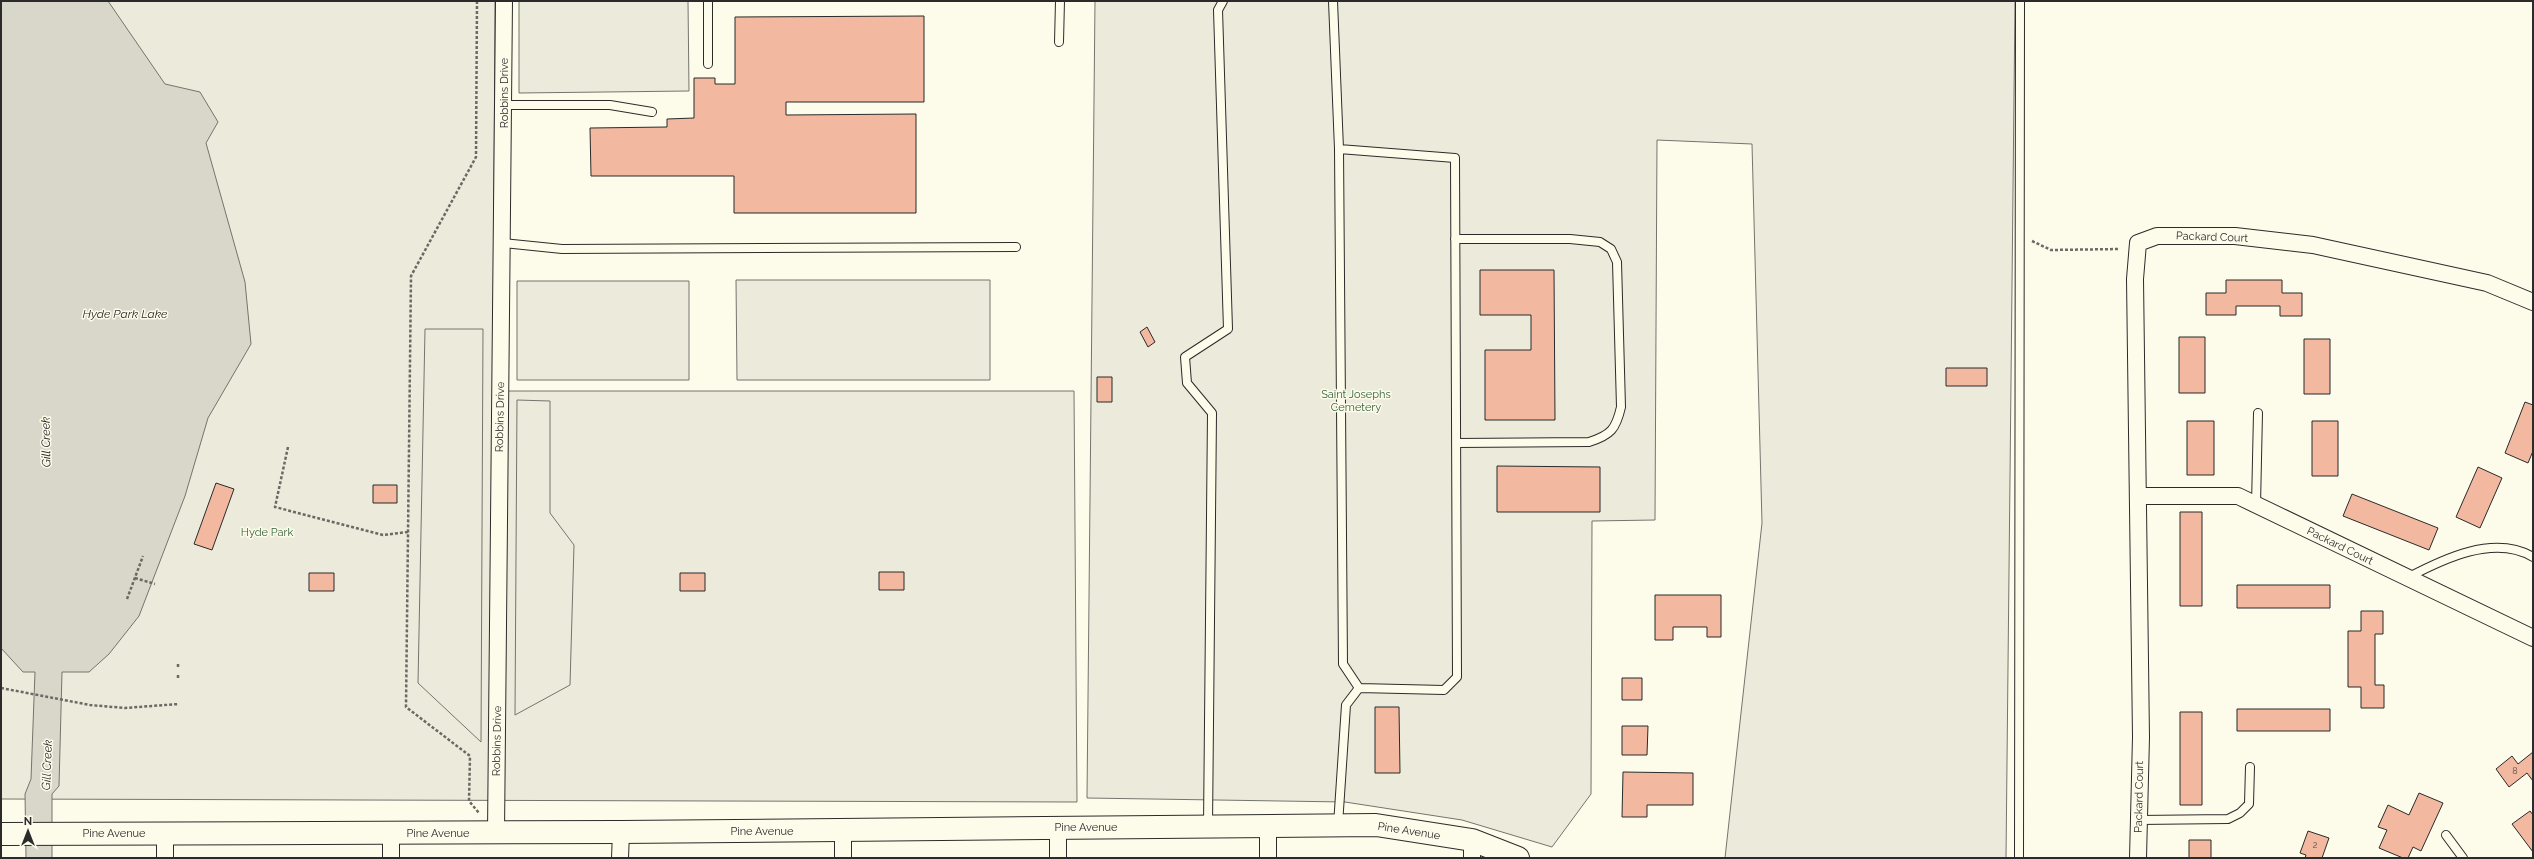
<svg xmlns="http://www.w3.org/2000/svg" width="2534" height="859" viewBox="0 0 2534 859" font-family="Raleway,sans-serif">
  <rect width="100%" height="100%" fill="#fdfbea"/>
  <path fill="#ecebdb" stroke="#74746e" d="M1,1H495L493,391H1074L1077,802L1,799Z
    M519,1H688L689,91L519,93Z
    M1095,1H2015L2006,858H1725L1762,523L1752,144L1657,140L1655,520L1592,521L1591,794L1552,847L1462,820L1345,802L1087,798Z
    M736,280H990V380H737Z
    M517,281H689V380H517Z"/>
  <path fill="#eceadb" stroke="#74746e" d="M425,329H483L481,742L418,683Z
    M517,400L550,401V513L574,545L570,685L515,715Z"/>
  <path fill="#d8d7c9" stroke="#74746e" d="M1,1H108L165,84L200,92L218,122L206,143L245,282L251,344L208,418L185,496L139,616L109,654L89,672H62L59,786L52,794V858H26L25,794L31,779L35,672H23L1,648Z"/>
  <path fill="#f2b8a0" stroke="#2b2b2b" d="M924,16V102H786V115L916,114V213H734V176H591L590,128L667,127V119L694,118V78H715V84H735V17Z
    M1480,270H1554L1555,420H1485V350H1531V315H1480Z
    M2226,280H2282V293H2302V316H2280V306H2236V315H2206V293H2226Z
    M1147,327L1155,342L1148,347L1140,332Z
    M2179,337H2205V393H2179Z
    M2304,339H2330V394H2304Z
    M1946,368H1987V386H1946Z
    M1097,377H1112V402H1097Z
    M2525,402L2533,405V451L2528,463L2505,453Z
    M2187,421H2214V475H2187Z
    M2312,421H2338V476H2312Z
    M1497,466L1600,467V512H1497Z
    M2478,467L2502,478L2480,528L2456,517Z
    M216,483L234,489L212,550L194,544Z
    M373,485H397V503H373Z
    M2352,494L2438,528L2429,550L2343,516Z
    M2180,512H2202V606H2180Z
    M879,572H904V590H879Z
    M309,573H334V591H309Z
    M680,573H705V591H680Z
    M2237,585H2330V608H2237Z
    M1655,595H1721V637H1707V627H1673V640H1655Z
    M2361,611H2383V634H2375V685H2384V708H2361V687H2348V631H2361Z
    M1622,678H1642V700H1622Z
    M1375,707H1399L1400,773H1375Z
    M2237,709H2330V731H2237Z
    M2180,712H2202V805H2180Z
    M1622,726H1648L1647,755H1622Z
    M2533,752V781L2527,773L2509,787L2496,769L2512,756L2518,764Z
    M1623,772L1693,773V805H1647V817H1622Z
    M2419,793L2443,803L2421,851L2413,847L2408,858H2403L2379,848L2387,830L2378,827L2388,805L2409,815Z
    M2530,811L2533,815V852L2512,824Z
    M2308,831L2329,838L2322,858H2305L2306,855L2300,853Z
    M2189,840H2211V858H2189Z"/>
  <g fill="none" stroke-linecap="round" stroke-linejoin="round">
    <g stroke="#2b2b2b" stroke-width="10">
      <path id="service" d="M1333,1L1339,149
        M1059,42L1060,1
        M708,64V1
        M504,105H610L652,112
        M1455,239H1570L1600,242L1611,249L1617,262L1621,407C1616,429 1611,435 1589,442L1456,443
        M502,243L562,249L1016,247
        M2256,505L2258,413
        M2407,578C2443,559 2494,534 2533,557
        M2139,820L2228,819L2240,813L2249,804L2250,767
        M1338,825L1346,705L1359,688L1444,690L1457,677L1455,158L1339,149L1343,664L1359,688
        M1208,826L1212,413L1187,383L1185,357L1228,329L1218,10L1223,1
        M2446,835L2463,858
        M2019,858L2020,1"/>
    </g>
    <g stroke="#2b2b2b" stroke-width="18">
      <path id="minor" d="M2138,496H2238L2533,638
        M1058,827V858
        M1268,827V858
        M391,832V858
        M165,833V858
        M496,833L504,1
        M620,858L621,832
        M843,858V831
        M1472,858V840
        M2138,858L2141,737L2135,279L2138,243L2157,236H2235L2313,245L2487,283L2533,302"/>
    </g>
    <g stroke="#2b2b2b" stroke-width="24">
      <path id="secondary" d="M1,834L621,832L1376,825L1472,840L1518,858"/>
    </g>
    <path stroke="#6a6964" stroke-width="2.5" stroke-dasharray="3 2" stroke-linecap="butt" d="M477,1L476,157L411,276L406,707L470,756L469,801L479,813
      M2032,241L2051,250L2120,249
      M288,447L275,507L383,535L408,532
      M135,578L155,584
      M127,599L143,556
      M178,664V668
      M178,675V680
      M1,688L90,705L125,708L179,704"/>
    <use href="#service" stroke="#fdfbea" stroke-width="8"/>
    <use href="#minor" stroke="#fdfbea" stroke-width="16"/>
    <use href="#secondary" stroke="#fdfbea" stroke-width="22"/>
  </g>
  <g text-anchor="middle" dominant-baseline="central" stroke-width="3" stroke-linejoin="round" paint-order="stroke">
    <g font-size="9" fill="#5d4e48">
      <text x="2515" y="771">8</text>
      <text x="2315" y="845">2</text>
    </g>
    <g font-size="11" fill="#2b2b2b" stroke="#fdfbea">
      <text transform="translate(504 93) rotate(-90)">Robbins Drive</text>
      <text transform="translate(2212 237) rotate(2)">Packard Court</text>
      <text transform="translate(500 417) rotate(-89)">Robbins Drive</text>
      <text transform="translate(2340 546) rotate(26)">Packard Court</text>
      <text transform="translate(497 741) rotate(-89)">Robbins Drive</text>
      <text transform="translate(2139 797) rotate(-89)">Packard Court</text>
      <text x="1086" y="827">Pine Avenue</text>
      <text x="762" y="831">Pine Avenue</text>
      <text transform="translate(1409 831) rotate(9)">Pine Avenue</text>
      <text x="114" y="833">Pine Avenue</text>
      <text x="438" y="833">Pine Avenue</text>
    </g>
    <g font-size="11" fill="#34623c" stroke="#fdfbea">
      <text x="1356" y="394">Saint Josephs<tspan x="1356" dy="13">Cemetery</tspan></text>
      <text x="267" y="532">Hyde Park</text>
    </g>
    <g font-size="12" font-style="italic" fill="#2b2b2b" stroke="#fdfbea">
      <text x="125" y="314">Hyde Park Lake</text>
      <text transform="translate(46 442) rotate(-91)">Gill Creek</text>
      <text transform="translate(47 765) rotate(-88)">Gill Creek</text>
    </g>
  </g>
  <rect width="2534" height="859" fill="none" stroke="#2b2b2b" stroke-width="4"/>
  <g transform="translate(28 831)" stroke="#fdfbea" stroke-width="3" paint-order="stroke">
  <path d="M0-3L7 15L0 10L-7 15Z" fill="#2b2b2b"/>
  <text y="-6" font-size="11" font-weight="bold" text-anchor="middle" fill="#2b2b2b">N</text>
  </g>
</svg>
